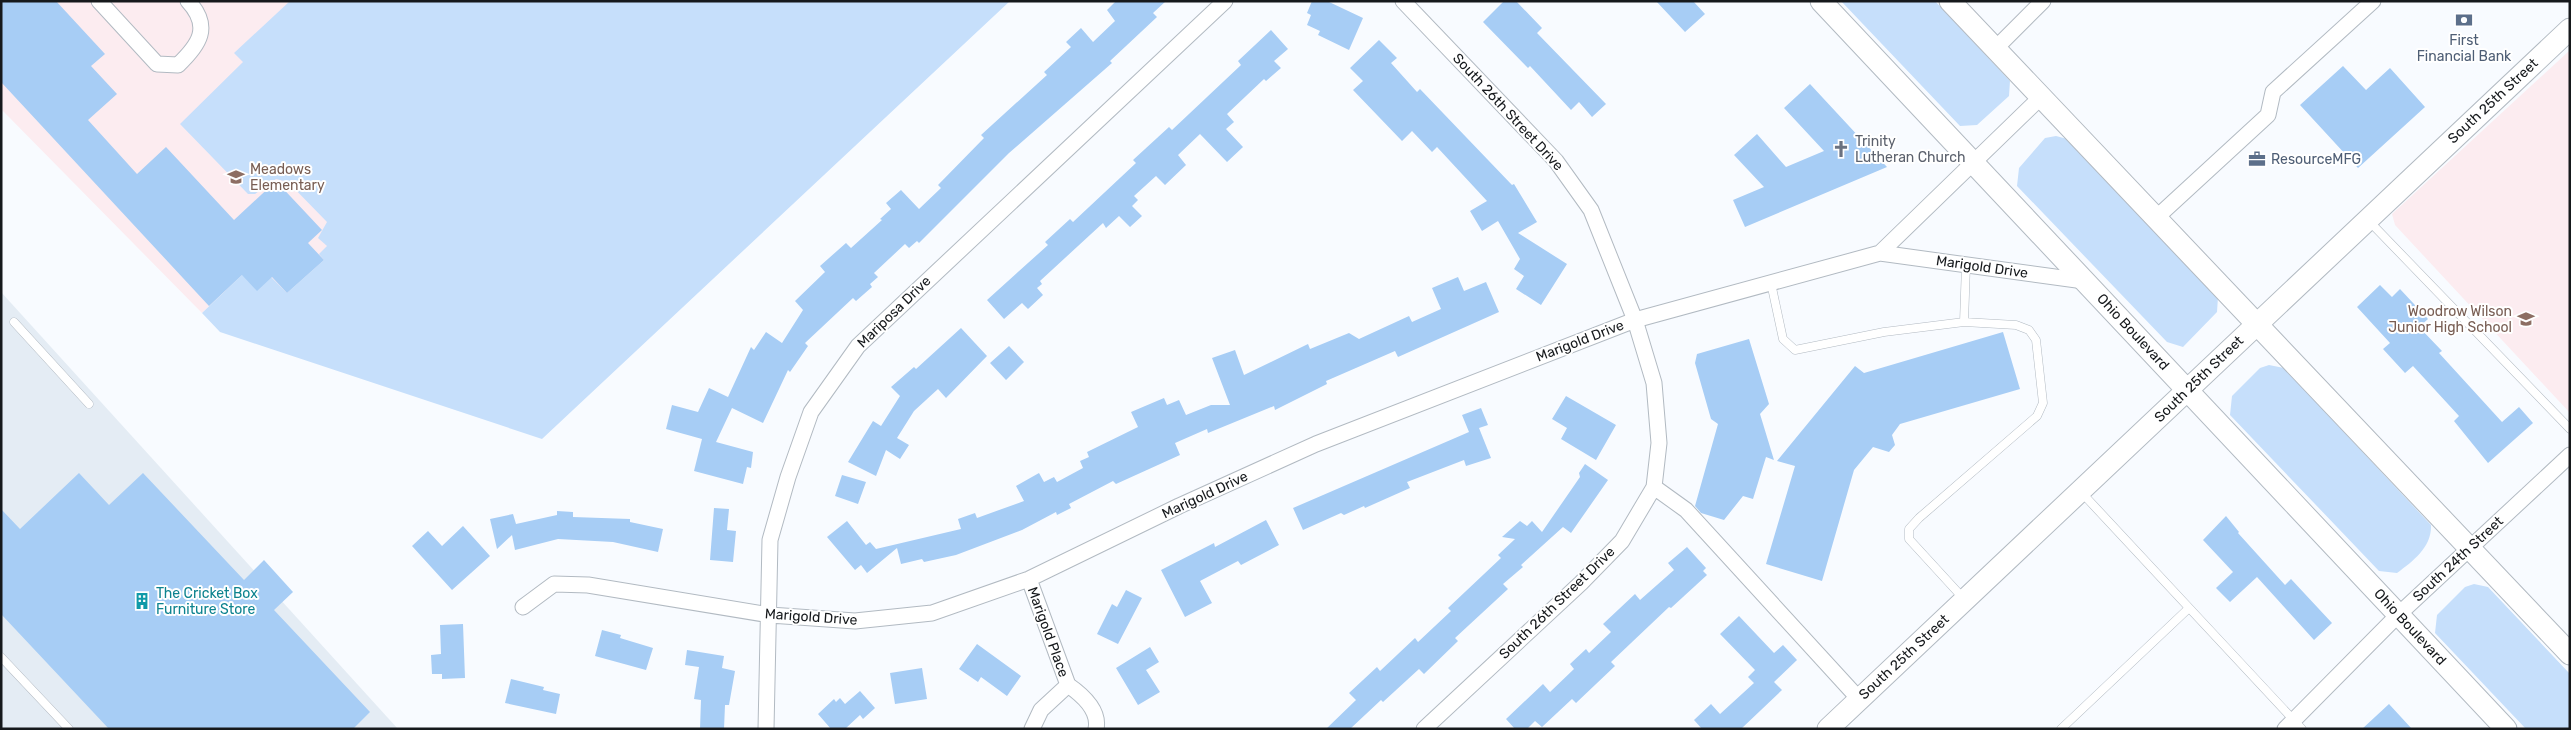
<svg xmlns="http://www.w3.org/2000/svg" width="2571" height="730" viewBox="0 0 2571 730" font-family="Rubik,sans-serif">
  <rect width="100%" height="100%" fill="#f8fbff"/>
  <path fill="#e4ecf4" d="M1,292L398,729H1Z"/>
  <path fill="#fcecf0" d="M1,1H445L324,260L287,293L257,291L242,275L202,313L1,109Z
    M2570,50V413L2395,225L2392,214Z"/>
  <path fill="#c6dffb" d="M290,1H1010L542,439L220,332L202,313L242,275L271,277L287,293L324,260L319,254L327,246L318,238L327,222L288,182L276,179L255,194H248L180,124L243,62L234,53Z
    M1841,1H1935L2010,81L2009,96L1977,125L1960,126Z
    M2056,136L2071,140L2218,297L2217,312L2183,347L2167,342L2017,186L2019,168L2045,138Z
    M2269,365L2284,368L2431,525C2432,547 2413,561 2397,573L2379,571L2230,415L2232,396L2260,368Z
    M2474,584L2488,587L2570,674V729H2526L2435,633L2437,615L2465,587Z"/>
  <path fill="#a7cdf5" d="M1,1H56L105,54L91,66L117,94L88,120L137,174L166,147L234,220L276,181L322,230L308,243L324,260L287,293L272,277L257,291L242,275L209,306L1,82Z
    M1116,1H1166L1153,13L1157,17L1110,61L1112,63L1009,153L919,243L917,241L909,248L905,244L874,273L878,277L870,284L872,287L856,301L853,298L805,343L808,346L790,372L788,370L763,423L732,408L716,442L753,452L751,468L747,467L743,484L694,471L702,439L666,429L672,405L698,412L709,388L728,397L751,347L754,350L766,332L782,343L803,310L795,301L825,272L820,266L846,243L851,248L882,220L880,219L891,209L886,203L901,190L919,209L941,188L938,185L984,138L981,135L1047,75L1044,72L1071,47L1066,42L1081,28L1093,42L1115,21L1107,10Z
    M1312,1H1327L1363,18L1349,50L1318,35L1320,31L1307,25L1311,15L1307,13Z
    M1504,1H1516L1542,28L1537,33L1606,104L1592,117L1579,102L1571,110L1530,66L1528,68L1483,22Z
    M1656,1H1693L1705,14L1685,32Z
    M1271,30L1288,49L1274,61L1281,68L1266,81L1264,79L1227,114L1234,122L1226,129L1243,147L1227,162L1200,134L1178,155L1186,165L1165,185L1156,176L1134,196L1138,200L1132,206L1142,216L1130,227L1119,216L1106,228L1103,223L1040,281L1042,284L1037,288L1043,295L1028,309L1022,303L1004,319L987,300L1048,245L1045,242L1070,219L1073,222L1136,163L1133,160L1169,127L1172,130L1241,65L1238,61Z
    M1379,40L1397,58L1391,63L1417,92L1420,89L1512,185L1514,184L1537,222L1518,233L1567,264L1541,305L1516,289L1524,276L1514,269L1520,259L1498,221L1482,231L1470,211L1487,201L1437,147L1432,152L1412,131L1402,141L1353,90L1363,81L1350,68Z
    M2343,66L2366,90L2390,68L2425,107L2358,168L2300,105Z
    M1810,84L1887,167L1745,227L1733,200L1764,187L1734,155L1757,134L1786,167L1824,151L1784,108Z
    M1458,277L1464,291L1486,282L1499,312L1398,357L1395,351L1326,381L1327,384L1275,410L1274,406L1208,433L1207,429L1175,443L1180,455L1116,484L1113,481L1069,504L1071,508L1057,515L1056,512L1022,530L956,555L924,562L922,559L901,564L897,548L867,573L861,565L855,570L827,537L847,521L866,545L870,542L876,549L961,529L958,519L975,513L977,518L1024,501L1016,486L1039,473L1044,482L1054,477L1057,482L1083,468L1080,461L1089,457L1087,452L1138,427L1131,412L1164,398L1167,405L1179,400L1186,415L1211,405H1230L1212,358L1235,350L1244,375L1308,344L1310,349L1349,333L1359,339L1409,316L1412,322L1441,309L1432,288Z
    M2380,285L2392,297L2400,289L2428,319L2419,327L2442,351L2439,353L2502,422L2519,407L2533,423L2488,463L2454,421L2459,416L2413,366L2405,373L2383,349L2390,343L2357,307Z
    M961,328L987,356L946,398L938,389L914,411L897,438L909,445L900,459L886,450L876,476L848,462L873,421L881,426L900,396L891,387L914,367L916,369Z
    M2003,332L2020,389L1900,424L1892,435L1895,445L1889,452L1873,447L1854,470L1822,581L1766,564L1795,466L1777,461L1855,366L1864,373Z
    M1749,339L1769,404L1760,414L1774,460L1766,457L1753,499L1743,496L1724,520L1701,513L1695,506L1718,424L1711,419L1695,363L1697,354Z
    M1009,346L1024,362L1006,380L990,363Z
    M1566,396L1616,425L1596,460L1561,439L1567,428L1552,419Z
    M1481,408L1488,425L1479,428L1491,458L1466,466L1464,460L1407,482L1410,488L1365,508L1364,506L1344,515L1341,513L1303,530L1293,508L1469,432L1462,415Z
    M1585,464L1608,480L1571,533L1563,527L1521,565L1523,567L1503,584L1508,589L1455,638L1458,641L1424,674L1419,669L1383,702L1381,700L1350,729H1326L1356,700L1349,693L1377,667L1380,671L1415,638L1418,642L1451,611L1448,608L1501,558L1498,555L1515,539L1502,537L1520,521L1527,526L1532,521L1542,532L1580,477L1579,473Z
    M79,473L109,505L143,473L244,580L264,560L293,592L274,610L370,712L353,729H109L1,614V509L20,529Z
    M842,475L866,482L858,504L835,496Z
    M714,508L729,509L727,530L736,531L733,562L710,560Z
    M557,511L573,512V517L630,519V522L663,529L658,552L613,542L558,539L515,550L512,535L497,549L490,519L513,514L516,524L557,515Z
    M2226,516L2239,532L2238,533L2285,585L2291,579L2332,623L2314,640L2257,577L2230,602L2216,588L2233,572L2203,540Z
    M1266,520L1279,545L1241,565L1238,561L1200,581L1212,603L1185,617L1161,570L1214,543L1215,547Z
    M463,526L490,556L452,590L412,546L428,531L442,546Z
    M1687,547L1706,568L1703,571L1707,575L1671,608L1669,607L1611,662L1615,666L1576,703L1572,699L1542,727L1535,721L1527,729H1515L1506,719L1543,684L1550,692L1574,669L1570,664L1586,649L1589,653L1611,632L1603,624L1635,594L1640,600L1674,570L1668,563Z
    M1126,590L1142,598L1118,644L1097,634L1112,604L1117,607Z
    M1739,616L1774,653L1783,645L1797,660L1774,682L1782,690L1741,729H1702L1694,720L1711,704L1720,714L1754,683L1748,677L1755,670L1720,634Z
    M463,624L465,678L442,679V674H432L431,655L441,654L440,625Z
    M602,630L621,635L620,638L653,648L646,670L595,656Z
    M977,644L1021,676L1007,696L981,677L978,682L959,669Z
    M1150,647L1159,662L1146,670L1160,692L1138,705L1116,668Z
    M687,650L724,656L722,668L735,671L729,705H725L724,729H700L701,700L694,699L699,667L685,665Z
    M922,668L927,699L895,704L890,673Z
    M511,679L544,687L543,690L560,694L556,714L505,703Z
    M860,691L875,708L863,719L860,715L845,729H831L818,714L834,699L836,702L840,698L845,704Z
    M2389,704L2412,729H2362Z"/>
  <g fill="none" stroke-linecap="round" stroke-linejoin="round">
    <g stroke="#b2bac2" stroke-width="9">
      <path id="lane" d="M2368,220L2570,429
        M1771,283L1783,339L1795,350L1884,332L1964,322L2016,325L2029,330L2036,340L2043,403L2037,416L1919,518L1909,529V539L1964,599
        M14,322L89,404
        M1964,322L1966,265
        M2082,493L2302,729
        M1,657L69,729
        M2061,729L2189,608"/>
    </g>
    <g stroke="#b2bac2" stroke-width="17">
      <path id="street" d="M99,1L157,64L178,65C199,45 212,27 188,1
        M1403,1L1556,161L1591,210L1635,320L1654,383L1659,443L1654,487L1622,541L1581,583L1424,729
        M1996,48L2043,1
        M2156,218L2268,115L2273,92L2373,1
        M1880,253L2042,96
        M1654,487L1686,510L1859,699
        M1029,579L1068,685C1081,694 1100,710 1096,729
        M523,607L554,584L588,585L770,615L855,621L932,613L1029,579L1179,506L1316,444L1635,320L1880,253L2084,281
        M766,729L770,540L788,477L811,412L858,346L1225,1
        M1032,729L1041,710L1068,685
        M2285,729L2398,615L2570,455"/>
    </g>
    <g stroke="#b2bac2" stroke-width="23">
      <path id="secondary" d="M1821,1L2506,729
        M1950,1L2570,654
        M1828,729L2570,29"/>
    </g>
    <use href="#lane" stroke="#fff" stroke-width="8"/>
    <use href="#street" stroke="#fff" stroke-width="15"/>
    <use href="#secondary" stroke="#fff" stroke-width="21"/>
  </g>
  <defs>
    <g id="bank-bare" transform="scale(1.35)"><path d="M-6-4H6V4H-6ZM0-2.3a2.3 2.3 0 1 0 0 4.6a2.3 2.3 0 1 0 0-4.6Z" fill="#5c6f8a" stroke="#fff" stroke-width="2.5" paint-order="stroke"/></g>
    <g id="church-bare" transform="scale(1.35)"><path d="M-1.2-6h2.4v3.5h3.3v2.4h-3.3V6h-2.4V-.1h-3.3v-2.4h3.3Z" fill="#6b7280" stroke="#fff" stroke-width="2.5" paint-order="stroke"/></g>
    <g id="office-bare" transform="scale(1.35)"><path d="M-6-3h4V-5.5h4V-3h4V5H-6ZM-1-4.5V-3h2v-1.5ZM-6 0V1H6V0Z" fill="#5c6f8a" stroke="#fff" stroke-width="2.5" paint-order="stroke"/></g>
    <g id="school-bare" transform="scale(1.35)"><path d="M0-5L7-2L0 1L-7-2ZM-4 1L0 2.5L4 1V4Q0 6-4 4Z" fill="#8d6e63" stroke="#fff" stroke-width="2.5" paint-order="stroke"/></g>
    <g id="building-bare" transform="scale(1.35)"><path d="M-4-6H4V6H1V3H-1V6H-4ZM-2.5-4.3h1.7v1.8h-1.7ZM.8-4.3h1.7v1.8H.8ZM-2.5-1h1.7V.8h-1.7ZM.8-1h1.7V.8H.8Z" fill="#0f9aa8" stroke="#fff" stroke-width="2.5" paint-order="stroke"/></g>
  </defs>
  <g fill-rule="evenodd">
    <use href="#bank-bare" x="2464" y="20"/>
    <use href="#church-bare" x="1841" y="149"/>
    <use href="#office-bare" x="2257" y="159"/>
    <use href="#school-bare" x="236" y="177"/>
    <use href="#school-bare" x="2526" y="319"/>
    <use href="#building-bare" x="142" y="601"/>
  </g>
  <g text-anchor="middle" dominant-baseline="central" stroke-width="4" stroke-linejoin="round" paint-order="stroke">
    <g font-size="14" fill="#4e5e75" stroke="#fff">
      <text x="2464" y="40">First<tspan x="2464" dy="16">Financial Bank</tspan></text>
      <text x="2271" y="159" text-anchor="start">ResourceMFG</text>
    </g>
    <g font-size="14" fill="#16191c" stroke="#fff">
      <text transform="translate(2493 101) rotate(-43)">South 25th Street</text>
      <text transform="translate(1508 112) rotate(47)">South 26th Street Drive</text>
      <text transform="translate(1982 267) rotate(8)">Marigold Drive</text>
      <text transform="translate(894 312) rotate(-44)">Mariposa Drive</text>
      <text transform="translate(2133 332) rotate(47)">Ohio Boulevard</text>
      <text transform="translate(1580 341) rotate(-21)">Marigold Drive</text>
      <text transform="translate(2199 379) rotate(-44)">South 25th Street</text>
      <text transform="translate(1205 495) rotate(-25)">Marigold Drive</text>
      <text transform="translate(2458 559) rotate(-43)">South 24th Street</text>
      <text transform="translate(1557 603) rotate(-44)">South 26th Street Drive</text>
      <text transform="translate(811 617) rotate(4)">Marigold Drive</text>
      <text transform="translate(2410 627) rotate(47)">Ohio Boulevard</text>
      <text transform="translate(1048 632) rotate(70)">Marigold Place</text>
      <text transform="translate(1904 657) rotate(-43)">South 25th Street</text>
    </g>
    <g font-size="14" fill="#5b616d" stroke="#fff" text-anchor="start">
      <text x="1855" y="141">Trinity<tspan x="1855" dy="16">Lutheran Church</tspan></text>
    </g>
    <g font-size="14" fill="#785e54" stroke="#fff" text-anchor="start">
      <text x="250" y="169">Meadows<tspan x="250" dy="16">Elementary</tspan></text>
      <text x="2512" y="311" text-anchor="end">Woodrow Wilson<tspan x="2512" dy="16">Junior High School</tspan></text>
    </g>
    <g font-size="14" fill="#0d838f" stroke="#fff" text-anchor="start">
      <text x="156" y="593">The Cricket Box<tspan x="156" dy="16">Furniture Store</tspan></text>
    </g>
  </g>
  <rect width="2571" height="730" fill="none" stroke="#16191c" stroke-width="5"/>
</svg>
